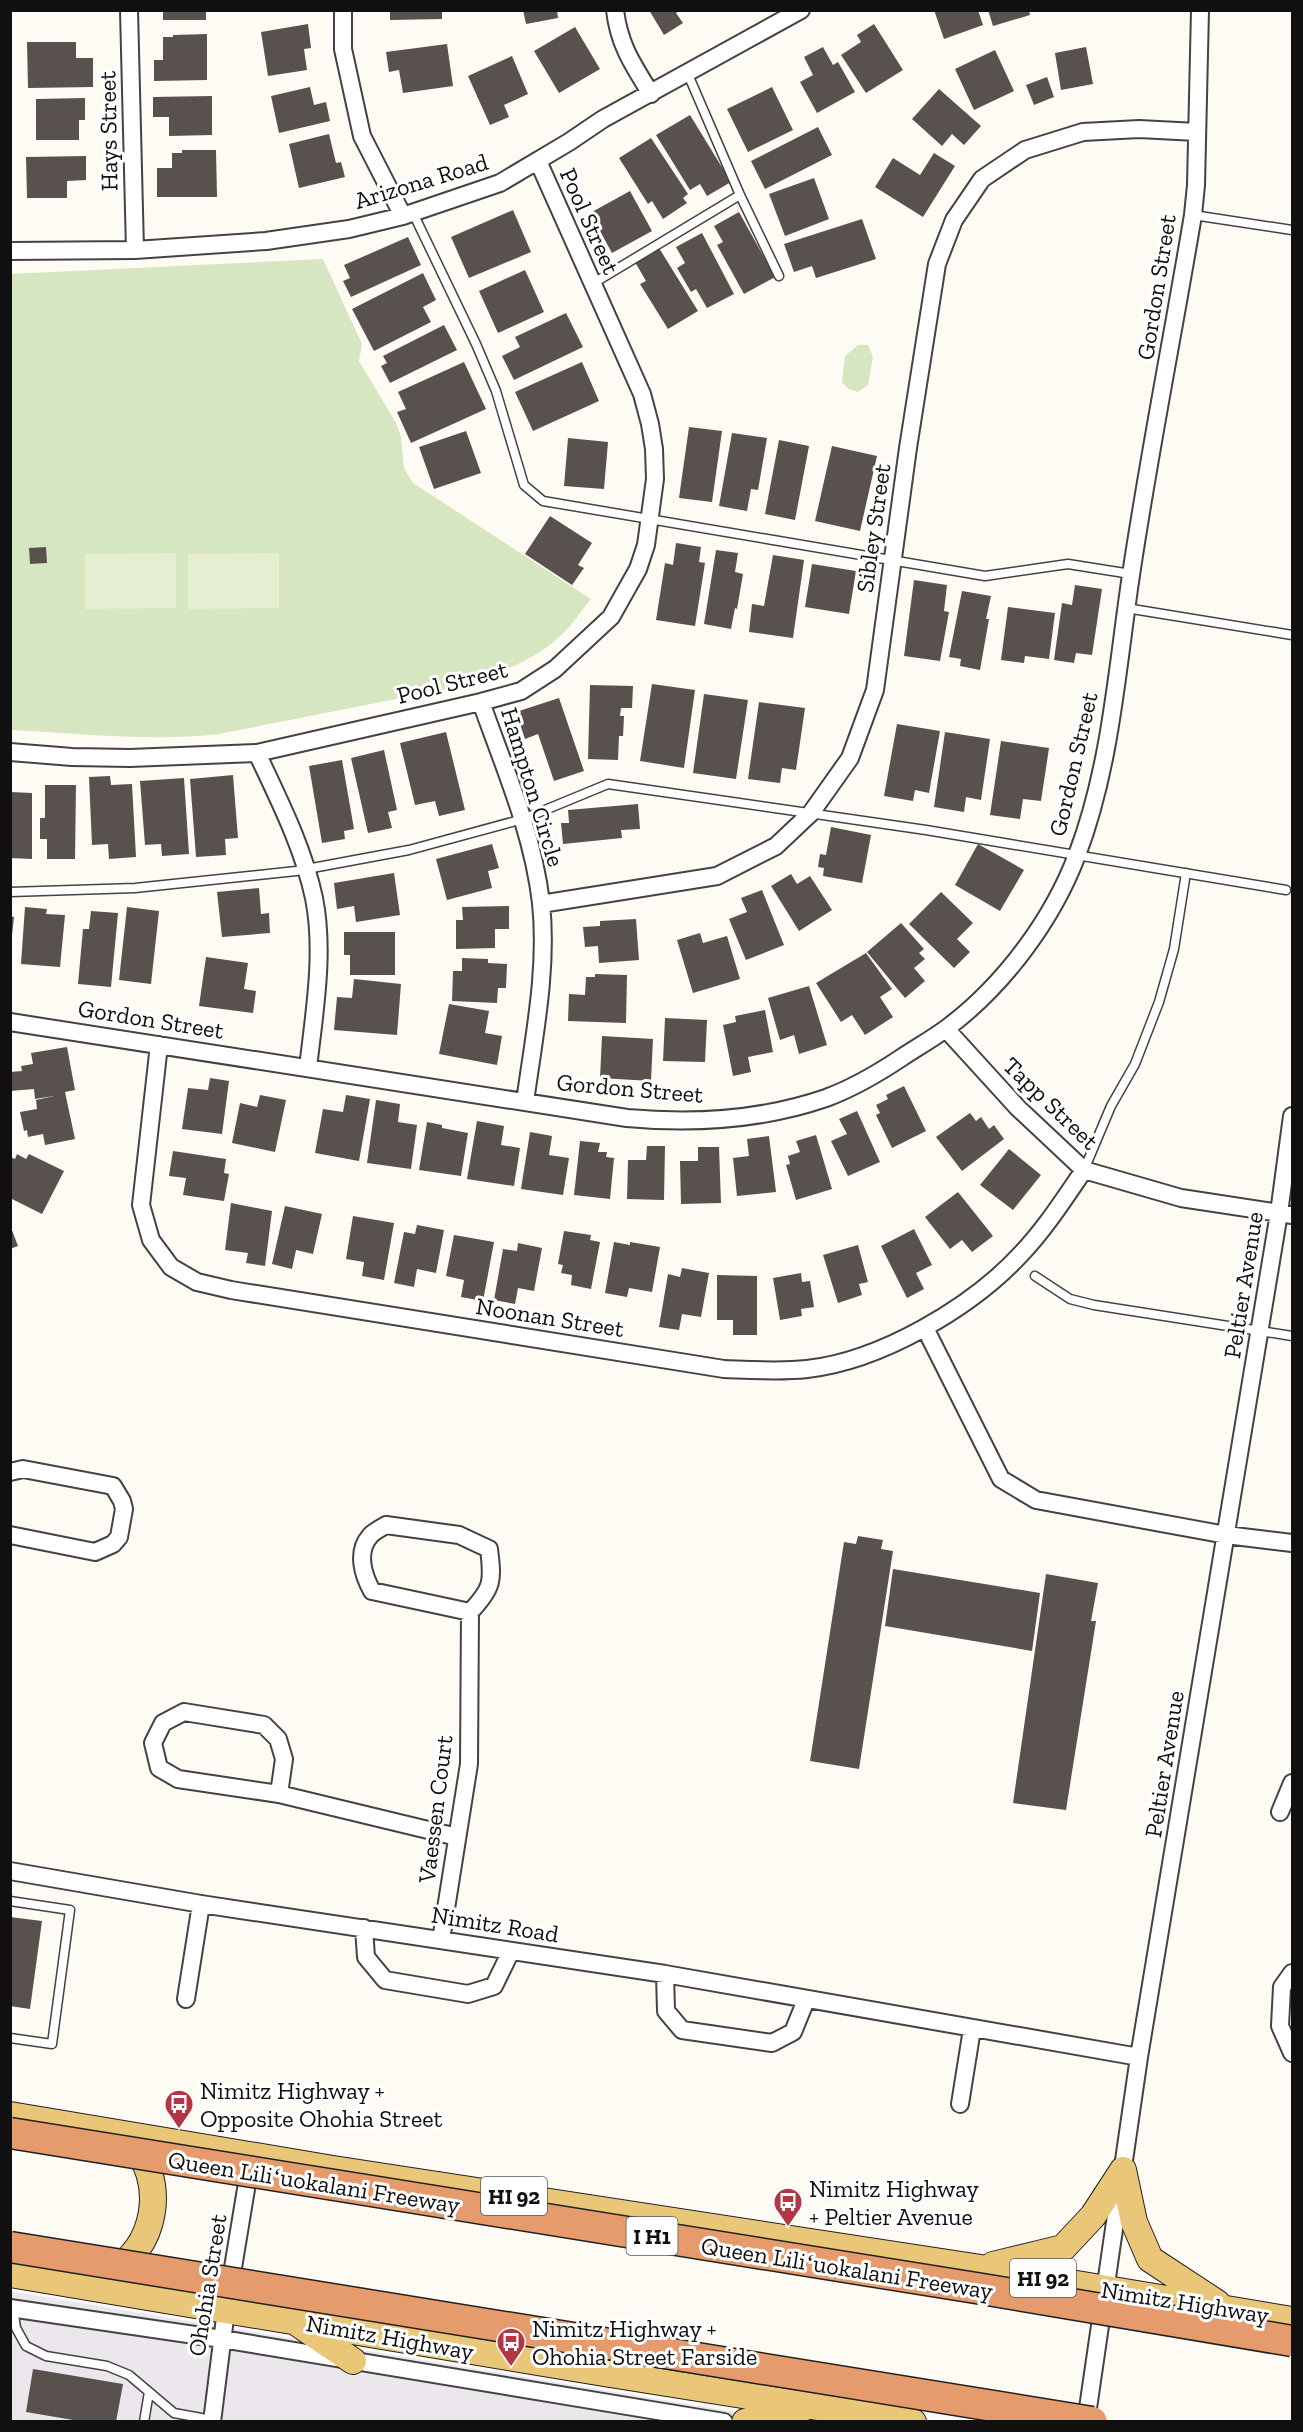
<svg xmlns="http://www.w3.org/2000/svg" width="1303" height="2432" viewBox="0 0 1303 2432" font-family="'Zilla Slab',serif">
  <rect width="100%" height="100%" fill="#fefbf4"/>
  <path fill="#ece6ed" d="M10,2291L206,2324L790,2421H11Z"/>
  <path fill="#d6e6c0" d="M323,259L362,344L359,361L396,423L401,437L404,468L413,483L591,599C581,611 571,627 558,638C532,662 495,674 462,686L219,734C150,742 80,733 11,730L10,274Z
    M858,345H868L873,357L868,385L858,392L848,389L842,382L845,356Z"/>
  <path fill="#e6eed1" d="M176,553V608L85,609V554Z
    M279,553V608L188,609V554Z"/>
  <path fill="#58514d" d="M163,10H206V20H163Z
    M390,10H442V19L390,20Z
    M523,10H557L558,18L526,24Z
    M649,10H681L676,13L683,23L664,35Z
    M934,10H978L983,25L944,39Z
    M988,10H1029L1030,15L993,26Z
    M308,24L311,48L304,49L307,70L268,76L261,32Z
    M874,24L903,70L866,93L841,55L861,42L857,35Z
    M575,27L600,69L559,93L534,51Z
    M207,34V80L154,81V60H163V37H173V35Z
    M27,42H76V58H93V87L28,88Z
    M447,44L453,86L403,93L399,70L389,72L386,52Z
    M823,47L833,65L838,62L855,92L817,113L800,82L813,75L804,57Z
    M1086,47L1093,84L1061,90L1055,53Z
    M995,50L1014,91L974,110L955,69Z
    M512,56L528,94L504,105L509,117L490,125L468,76Z
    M1047,77L1054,97L1034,105L1026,85Z
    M310,87L314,105L326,102L330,121L279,133L271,96Z
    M772,87L793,130L748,152L727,109Z
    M939,89L981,126L964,145L952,134L942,146L912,119Z
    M212,96V135L169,136V117H153V97Z
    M85,98V120H79V140H36V99Z
    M690,115L731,182L707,196L700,184L690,190L656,135Z
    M818,127L832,155L765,189L751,161Z
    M329,134L336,163L341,162L345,177L299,188L289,144Z
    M651,138L688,194L683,198L687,203L663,219L652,201L648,204L619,158Z
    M182,150H216L217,197H157V168H172V153H182Z
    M934,153L955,166L923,217L875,187L893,158L920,175Z
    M86,156V180L67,181V198H27L26,157Z
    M814,178L829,219L785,236L769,194Z
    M630,191L652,231L612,253L590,213Z
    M513,210L531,252L469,278L451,237Z
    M739,212L775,277L744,294L717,245L723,242L714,226Z
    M862,219L876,259L816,278L812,266L794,272L784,244Z
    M702,233L734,294L707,308L696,289L691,292L677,268L685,263L676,247Z
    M408,237L421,265L351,297L343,281L350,278L344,265Z
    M659,248L698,311L668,329L640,284L646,281L635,262Z
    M525,270L544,312L498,333L479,291Z
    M423,273L436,300L423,307L431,322L374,351L352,309Z
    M566,313L583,347L514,380L502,356L520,347L515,337Z
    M444,325L457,350L390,383L381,366L387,363L383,356Z
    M464,362L486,409L411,443L397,412L406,409L398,392Z
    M582,362L599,401L533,431L515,392Z
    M689,427L722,431L712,502L679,498Z
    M466,431L481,473L434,489L419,447Z
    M732,433L767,438L758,490L751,489L747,511L719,506Z
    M568,438L608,442L604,489L564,486Z
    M779,440L809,446L795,520L765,514Z
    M832,446L877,456L860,531L815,521Z
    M550,516L592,543L578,565L584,568L572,585L525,554Z
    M676,543L701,547L699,562L705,563L695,626L656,620L665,563L673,565Z
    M46,547L47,563L30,564L29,548Z
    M716,550L738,553L735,572L743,574L737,609L735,608L731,629L704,624Z
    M773,555L804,560L793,638L749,632L752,604L764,606Z
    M812,564L856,571L849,614L805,607Z
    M914,580L947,585L944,611L949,612L940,661L904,656Z
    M1075,585L1102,589L1092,655L1076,653L1074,663L1054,660L1062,603L1072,605Z
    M962,591L991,596L986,619H989L980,670L960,666L961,659L949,657Z
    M1008,607L1055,613L1049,659L1025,656L1024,663L1001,660Z
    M652,684L695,690L684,768L640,761Z
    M590,685L633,686L632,708H621L620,716H624L623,736H619L618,760L588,759Z
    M704,694L748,700L736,779L693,773Z
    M559,698L584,771L554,781L538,734L525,739L516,712Z
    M759,702L805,708L796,770L782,768L780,783L748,779Z
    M897,724L940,731L929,793L915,790L913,801L884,796Z
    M446,732L465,810L439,816L435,801L415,805L400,743Z
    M945,732L990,739L981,800L966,797L964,812L934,807Z
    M1001,741L1049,748L1041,801L1023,799L1020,819L990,815Z
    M384,750L397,810L388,812L392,828L368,833L351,758Z
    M342,760L354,829L344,831L345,839L322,843L309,766Z
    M233,775L238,838L225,839L226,855L196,857L190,779Z
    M110,776L111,785L132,784L136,857L109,859L108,844L92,845L89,777Z
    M184,778L189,854L162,856L161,844L145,845L140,781Z
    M45,785H76L75,859H47V839H40V818H45Z
    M10,792L32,793V859L10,858Z
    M638,804L640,829L621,830L622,838L563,844L561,823H569L568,810Z
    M831,827L871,835L862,883L823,876L824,868L818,867L820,854L826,855Z
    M492,844L499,868L488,871L492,888L447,900L436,859Z
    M978,844L1024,870L1000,911L955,885Z
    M394,873L400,915L356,922L354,906L337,909L334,883Z
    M791,874L797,884L810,876L832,910L799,931L771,886Z
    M259,888L261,914L269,913L270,933L222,937L217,892Z
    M762,890L784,945L746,960L729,919L747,912L741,898Z
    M941,892L973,923L957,939L970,952L954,968L909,924Z
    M509,906V929H495V948L456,949V920H463L462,907Z
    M25,907L47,909L46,914L65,915L60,967L21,964Z
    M127,907L159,911L151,984L119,980Z
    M91,911L118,913L111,987L78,984L83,929H89Z
    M10,916L14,917L12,935L10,934Z
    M636,919L639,960L599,963L598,946L585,947L583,927L600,926V921Z
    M901,923L924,949L919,953L925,959L914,968L925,981L905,998L867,952Z
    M344,932H395V975H350V955H344Z
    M700,933L703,943L727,936L740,979L693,993L677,940Z
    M866,953L892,989L880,997L893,1017L865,1035L852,1015L841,1022L816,983Z
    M206,957L248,963L244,989L256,991L253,1013L199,1006Z
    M462,958L488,959V963L507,964L506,988H498L497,1003L452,1001L453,971H462Z
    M595,974L627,975L626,1023L568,1021L569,994L585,995L586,977H595Z
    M354,979L401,984L397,1035L334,1030L337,997L352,998Z
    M809,986L827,1045L799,1054L794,1035L780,1040L768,998Z
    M449,1004L489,1011L485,1033L502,1036L497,1065L439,1054Z
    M765,1010L773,1052L748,1057L751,1072L733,1076L723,1025L736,1022L735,1016Z
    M665,1018L707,1020L705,1062L663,1061Z
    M602,1036L653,1039L651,1081L600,1078Z
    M67,1047L75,1090L65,1092L75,1139L45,1145L43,1134L28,1137L27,1130L24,1131L20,1112L37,1109L36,1100L54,1096L35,1099L34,1089L10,1091V1072L22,1071L21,1066L33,1064L31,1053Z
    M210,1078L229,1081L222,1134L182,1129L188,1088L208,1090Z
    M904,1086L926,1131L892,1148L876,1115L880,1113L876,1105L888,1099L886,1095Z
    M260,1095L286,1100L275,1152L232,1143L240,1103L257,1107Z
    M346,1095L370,1099L359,1161L315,1153L323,1109L343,1112Z
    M376,1100L400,1104L398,1122L417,1125L411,1169L367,1163Z
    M857,1111L880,1162L848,1176L831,1141L847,1134L839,1119Z
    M970,1113L976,1121L981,1117L989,1129L994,1125L1004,1139L962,1171L936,1137Z
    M477,1121L504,1126L501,1145L520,1148L514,1186L467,1179Z
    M427,1122L442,1125V1128L468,1133L461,1176L419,1170Z
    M530,1132L552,1136L549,1155L569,1158L563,1195L521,1189Z
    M816,1135L832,1189L796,1200L786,1165L790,1164L788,1156L800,1152L796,1141Z
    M769,1136L776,1192L737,1196L733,1158L749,1156L747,1139Z
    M580,1141L600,1143L598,1152H607L606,1157L614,1158L610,1199L574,1195Z
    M647,1146H665L664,1200L627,1199L628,1160H646Z
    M698,1147H719L721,1203L681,1204L680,1161H698Z
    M1009,1149L1041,1175L1013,1210L980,1185Z
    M173,1151L226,1159L224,1173L229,1174L224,1201L183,1195L186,1178L169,1176Z
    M17,1154L26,1159L29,1154L64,1171L42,1214L10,1198V1157L15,1159Z
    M958,1192L993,1236L972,1252L962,1240L950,1249L925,1217Z
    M231,1203L272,1211L265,1266L246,1263L248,1253L225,1250Z
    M285,1206L322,1214L313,1254L296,1250L292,1269L272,1264Z
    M353,1216L394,1223L384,1280L362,1276L364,1262L346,1259Z
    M10,1225L18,1246L10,1249Z
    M417,1225L444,1230L436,1273L417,1269L414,1287L394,1283L404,1232L415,1234Z
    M914,1229L932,1265L916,1273L924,1289L907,1298L881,1246Z
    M564,1231L591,1235L590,1240L600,1242L591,1289L571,1285L572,1275L561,1273L563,1265L558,1264Z
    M454,1235L494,1242L483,1301L461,1297L464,1280L446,1276Z
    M614,1242L630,1245V1242L660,1247L652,1292L629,1288L627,1297L605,1293Z
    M518,1243L542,1248L534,1291L518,1288L515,1304L494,1300L503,1249L517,1251Z
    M858,1245L868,1282L859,1284L862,1295L838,1303L823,1255Z
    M682,1268L709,1273L701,1317L682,1314L679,1330L659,1327L668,1274L680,1277Z
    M801,1273L802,1282L810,1281L814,1307L801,1309L802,1316L780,1320L773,1278Z
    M717,1275L757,1276V1335H733V1320H717Z
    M858,1536L883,1540L881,1549L893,1551L859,1769L810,1761L844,1542L856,1544Z
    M893,1569L1040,1593L1032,1651L885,1626Z
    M1046,1574L1098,1583L1091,1621H1096L1066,1810L1013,1803Z
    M10,1917L42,1921L30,2009L10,2006Z
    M33,2369L123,2384L116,2422H85L26,2412Z"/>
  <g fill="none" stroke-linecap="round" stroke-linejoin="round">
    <g stroke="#434343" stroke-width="11">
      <path id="lane" d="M687,72L740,195L779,276
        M413,213L476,344L496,391L524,485L543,501L985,576L1068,564L1131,574
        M1193,215L1292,230
        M592,284L740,195
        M1126,608L1292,635
        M10,892L135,888L296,871L409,850L523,819L608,784L926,830L1286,890
        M1084,1170L1111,1106L1135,1064L1159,1002L1174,949L1186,873
        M1035,1276L1070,1299L1094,1305L1292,1336
        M10,1901L70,1910L52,2044L10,2038
        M13,2308L16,2328L26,2346L46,2356L107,2366L129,2375L174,2413L212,2420
        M144,2422L149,2392"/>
    </g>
    <g stroke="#434343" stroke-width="20">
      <path id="street" d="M129,10L135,250
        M343,10V49L362,136L403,216
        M615,10C619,45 633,65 651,94
        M10,251L135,250L266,241L349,229L403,216L500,183L569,142L603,119L801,10
        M481,702C504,767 533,833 541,903C548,969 534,1036 525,1102
        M10,752L72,757L130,758L257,753L481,702L521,691L555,669L611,617L638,569L646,545L655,479L654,449L650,424L642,394L538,161
        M257,753C279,800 303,847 314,898C325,953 314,1014 308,1068
        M541,904L717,876L776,846L811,813L850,758L875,690L908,448L937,264L954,220L982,179L1025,150L1083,132L1139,129L1197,132
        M10,1022L627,1118C694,1124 762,1120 826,1098C853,1088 877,1074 901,1058C916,1048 932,1039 947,1028C1003,986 1052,921 1077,855C1111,766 1117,668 1131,575C1149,454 1173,335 1193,215L1196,185L1200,10
        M946,1029L1018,1108L1084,1170L1181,1198L1292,1215
        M159,1045L141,1205L151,1240L171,1267L197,1282L231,1290L724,1369C751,1370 780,1372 807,1369C880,1361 971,1308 1021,1254C1045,1229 1064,1199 1084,1170
        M925,1328L1001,1479L1036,1500L1226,1535L1292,1543
        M10,1472L23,1469L113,1486L122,1501L124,1509L119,1537L113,1544L95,1552L10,1535
        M279,1794L284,1759L278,1739L264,1725L184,1712L163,1723L153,1743L159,1768L178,1779L279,1794L457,1837
        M1280,1812L1292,1783
        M10,1871L201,1904L665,1974L1139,2057
        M364,1928L366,1957L385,1980L468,1994L494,1986L511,1951
        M441,1940L469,1764L470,1612L372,1591C363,1575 356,1552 370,1536C373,1532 381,1528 386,1525L459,1535L489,1549C493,1581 493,1588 470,1612
        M1292,1973L1282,1987L1280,2026L1292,2053
        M665,1974L666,2011L682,2030L772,2043L793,2032L806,2000
        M186,1999L201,1904
        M960,2104L972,2029
        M10,2308L222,2339L724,2422
        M212,2422L226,2310L250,2165
        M1086,2422L1139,2057L1279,1213L1292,1116"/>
    </g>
    <g stroke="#212121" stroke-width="28">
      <path id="primary" d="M10,2115L333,2169L981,2268L1292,2320
        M1123,2170L1134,2222L1150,2259L1217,2303
        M993,2265L1063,2248L1093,2216L1123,2170
        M107,2272C157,2254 169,2176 129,2142
        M10,2274L604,2373L913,2422
        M300,2325L353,2361
        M745,2422L800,2410"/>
    </g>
    <use href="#lane" stroke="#fff" stroke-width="8"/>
    <use href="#street" stroke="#fff" stroke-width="16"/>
    <use href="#primary" stroke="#eac778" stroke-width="26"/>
    <g stroke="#212121" stroke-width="33" stroke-linecap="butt">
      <path id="highway-bridge" d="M10,2133L976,2288L1292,2341
        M10,2247L1092,2422"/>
    </g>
    <use href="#highway-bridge" stroke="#e59b6b" stroke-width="30"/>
  </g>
  <defs>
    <g id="bus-pin" transform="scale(1.5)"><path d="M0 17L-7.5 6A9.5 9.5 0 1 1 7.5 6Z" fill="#b23644" stroke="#fff"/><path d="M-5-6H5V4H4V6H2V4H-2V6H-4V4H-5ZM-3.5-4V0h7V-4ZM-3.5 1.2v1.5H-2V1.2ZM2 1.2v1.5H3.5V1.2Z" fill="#fff"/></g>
  </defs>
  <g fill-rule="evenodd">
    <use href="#bus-pin" x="179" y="2104"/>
    <use href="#bus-pin" x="788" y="2202"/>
    <use href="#bus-pin" x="511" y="2342"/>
  </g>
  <g text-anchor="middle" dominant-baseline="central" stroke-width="6" stroke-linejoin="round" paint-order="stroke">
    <g fill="#fff" stroke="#585858" stroke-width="1.5">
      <rect x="481" y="2177" width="66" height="38" rx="4.5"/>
      <rect x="626.5" y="2217" width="51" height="38" rx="4.5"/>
      <rect x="1010" y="2259" width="66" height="38" rx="4.5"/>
    </g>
    <g font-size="22" font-weight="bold" fill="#101010">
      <text x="514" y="2196">HI 92</text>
      <text x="652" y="2236">I H1</text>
      <text x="1043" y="2278">HI 92</text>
    </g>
    <g font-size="24" fill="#101010" stroke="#fff">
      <text transform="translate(108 131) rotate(-91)">Hays Street</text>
      <text transform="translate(421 181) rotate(-17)">Arizona Road</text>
      <text transform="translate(590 221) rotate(66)">Pool Street</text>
      <text transform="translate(1156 287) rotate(-81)">Gordon Street</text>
      <text transform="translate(873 528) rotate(-82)">Sibley Street</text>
      <text transform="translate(452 682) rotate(-14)">Pool Street</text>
      <text transform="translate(1073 764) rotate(-77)">Gordon Street</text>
      <text transform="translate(533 787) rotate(73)">Hampton Circle</text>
      <text transform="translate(151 1019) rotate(9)">Gordon Street</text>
      <text transform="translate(630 1088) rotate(5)">Gordon Street</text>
      <text transform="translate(1051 1103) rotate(44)">Tapp Street</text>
      <text transform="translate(1243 1285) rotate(-81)">Peltier Avenue</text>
      <text transform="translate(550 1317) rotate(9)">Noonan Street</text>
      <text transform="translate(1164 1764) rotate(-81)">Peltier Avenue</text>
      <text transform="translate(435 1809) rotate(-83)">Vaessen Court</text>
      <text transform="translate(495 1924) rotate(9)">Nimitz Road</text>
      <text transform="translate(314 2182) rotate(9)">Queen Liliʻuokalani Freeway</text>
      <text transform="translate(847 2268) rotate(9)">Queen Liliʻuokalani Freeway</text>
      <text transform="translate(207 2285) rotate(-81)">Ohohia Street</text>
      <text transform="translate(1185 2302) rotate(9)">Nimitz Highway</text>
      <text transform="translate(390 2337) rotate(10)">Nimitz Highway</text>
    </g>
    <g font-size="24" fill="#101010" stroke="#fff" text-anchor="start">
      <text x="200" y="2090">Nimitz Highway +<tspan x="200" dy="28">Opposite Ohohia Street</tspan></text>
      <text x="809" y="2188">Nimitz Highway<tspan x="809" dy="28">+ Peltier Avenue</tspan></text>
      <text x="532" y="2328">Nimitz Highway +<tspan x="532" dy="28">Ohohia Street Farside</tspan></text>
    </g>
  </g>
  <rect width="1303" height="2432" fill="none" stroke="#101010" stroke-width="24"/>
</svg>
